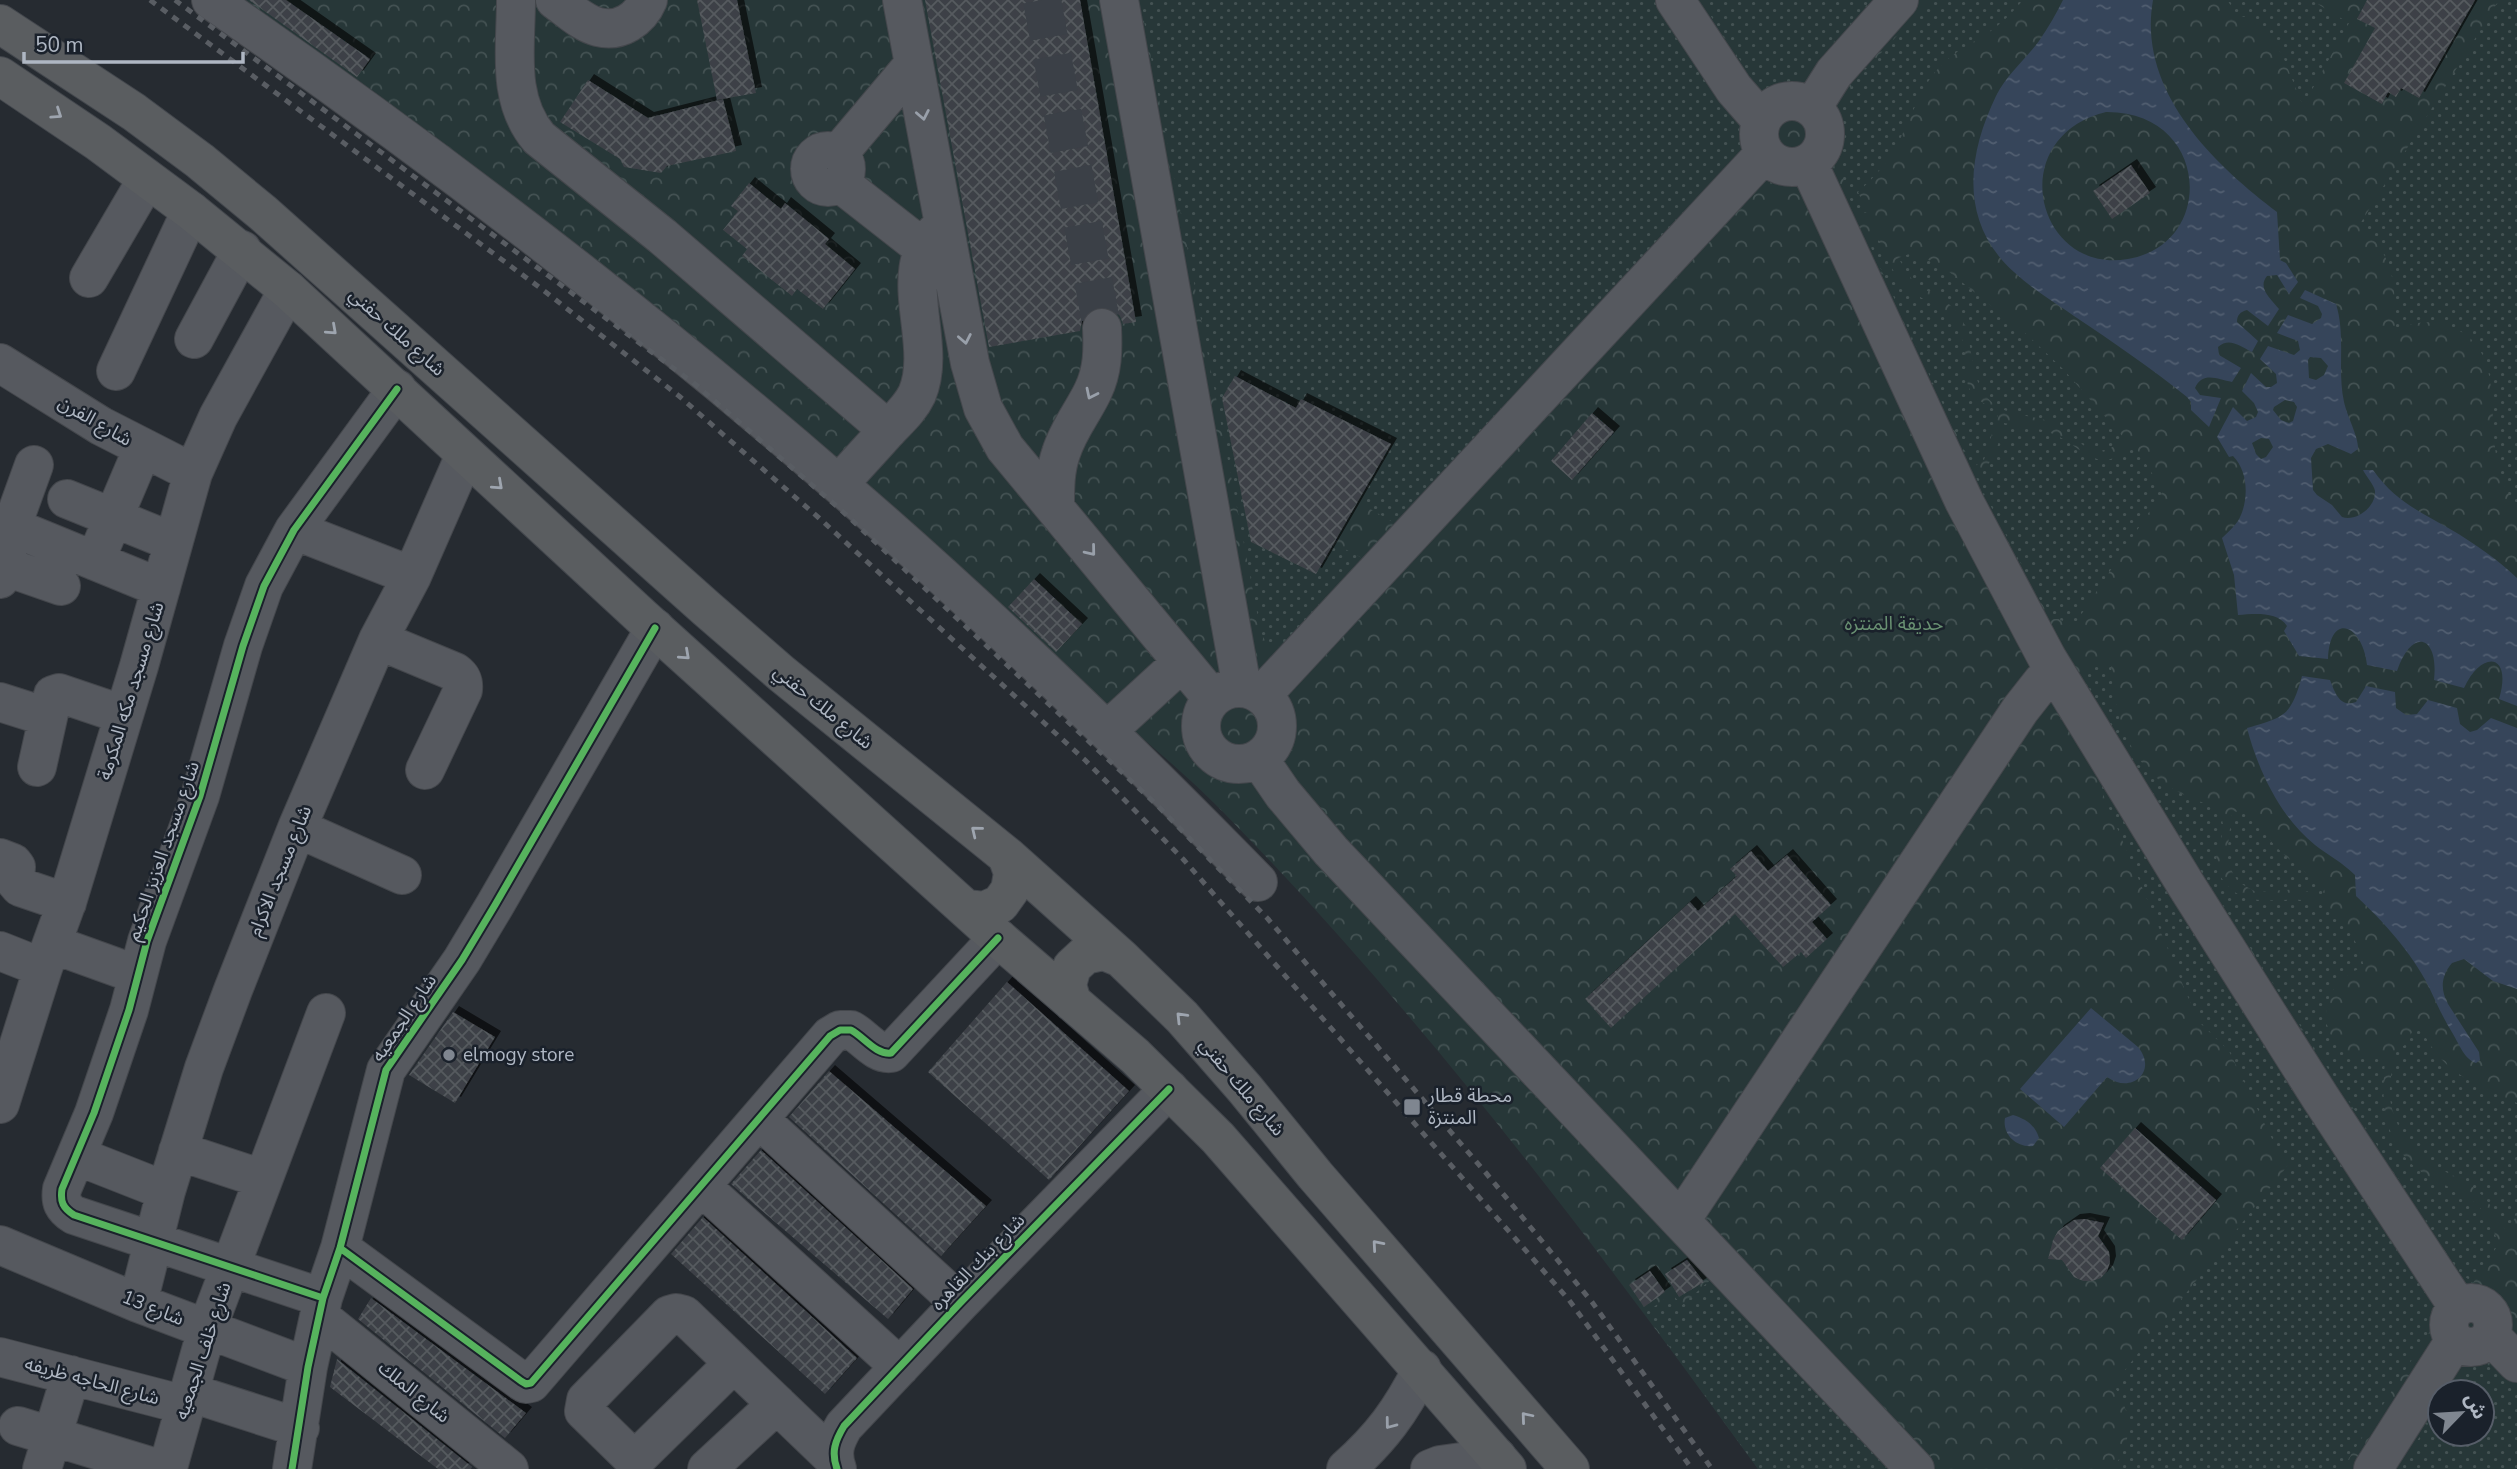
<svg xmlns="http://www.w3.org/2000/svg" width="2517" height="1469" viewBox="0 0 2517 1469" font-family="'Nunito Sans','Noto Sans Arabic',sans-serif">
  <defs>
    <pattern id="park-crowns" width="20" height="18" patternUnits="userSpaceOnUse" patternTransform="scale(1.75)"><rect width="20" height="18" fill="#273738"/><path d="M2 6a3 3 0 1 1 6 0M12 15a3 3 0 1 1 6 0" fill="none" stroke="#445253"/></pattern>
    <pattern id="garden-dots" width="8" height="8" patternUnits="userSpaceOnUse" patternTransform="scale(1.75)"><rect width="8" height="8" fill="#273738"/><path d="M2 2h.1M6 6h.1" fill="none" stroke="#445253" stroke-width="1.8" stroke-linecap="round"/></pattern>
    <pattern id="water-ripples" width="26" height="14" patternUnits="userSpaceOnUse" patternTransform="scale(1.75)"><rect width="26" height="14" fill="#36455a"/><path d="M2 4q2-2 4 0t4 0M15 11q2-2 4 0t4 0" fill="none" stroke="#515e70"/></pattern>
    <pattern id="building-cross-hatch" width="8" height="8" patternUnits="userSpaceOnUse" patternTransform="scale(1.75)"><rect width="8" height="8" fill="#3d4146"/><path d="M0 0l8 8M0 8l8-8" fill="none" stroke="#565a5f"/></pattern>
    <filter id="shadow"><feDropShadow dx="6" dy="-6" stdDeviation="0" flood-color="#0009"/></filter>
  </defs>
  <rect width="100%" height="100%" fill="#262b31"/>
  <path fill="url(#park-crowns)" fill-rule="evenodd" d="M235,0H2517V1469H1758C1592,1240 1422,1015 1224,813C1187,775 1145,741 1106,706ZM2440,1392H2482V1434H2440Z"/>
  <path fill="url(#garden-dots)" d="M1140,0H1654L1739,127L1743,146L1741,156L1398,525L1358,502L1390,445L1301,399L1296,408L1234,377L1222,398L1251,542L1316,574L1335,544L1368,561L1281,647L1266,642L1261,633Z
    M1700,0H1871L1796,84C1783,94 1772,97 1758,87Z
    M1930,0H2023C2013,12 2001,24 1988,33C1969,45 1951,53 1936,71C1919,91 1913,114 1901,137C1891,159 1876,176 1858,192L1867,212L1857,216C1837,173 1826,120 1857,79Z
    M2227,0H2311L2349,23L2303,106L2282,54L2252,18L2238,16Z
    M2499,0H2517V505C2472,454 2517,360 2458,330C2436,319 2418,321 2396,329C2394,280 2396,260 2360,224Z
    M1877,237C1885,253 1891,271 1903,284C1922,303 1946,304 1959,332C1977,369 1948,390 1999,411L1984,460L1972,468L1868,241Z
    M1909,254L1938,263L2024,332L2063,369L2124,438C2116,445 2107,453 2096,451C2081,448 2069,431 2056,424C2028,411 1999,421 1981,388C1967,363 1975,335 1957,312C1946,298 1930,294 1917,284C1909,278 1904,266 1898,258Z
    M2004,423C2020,426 2038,427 2053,434C2084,447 2100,480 2133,443L2163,491L2073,627L2059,619H2050L1975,476C1995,464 1998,445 2004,423Z
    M2088,664L2111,665C2114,713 2127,762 2171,788C2185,796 2201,802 2216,808C2219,814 2224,821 2223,828C2221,850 2207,862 2226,884C2246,908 2276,898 2302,900C2338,904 2357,936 2364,967C2301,988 2322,1074 2386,1056C2379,1102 2384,1151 2428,1176C2464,1196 2488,1200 2498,1245L2473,1283L2458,1271L2144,783L2082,676Z
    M2104,786L2434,1305L2435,1319L2432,1328L2342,1469H2112C2134,1443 2133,1411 2113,1385L2289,1164L2277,1149L2229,1051L2198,1021L2100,787Z
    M2232,811L2251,814C2271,846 2294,866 2326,886L2321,896L2299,889L2256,892L2238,882L2228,864L2227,854Z
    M2418,1021C2438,1071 2471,1083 2517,1103V1215L2506,1231C2497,1214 2487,1197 2470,1185C2462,1179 2451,1175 2442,1170C2415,1155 2394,1130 2390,1098C2389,1082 2393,1066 2395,1050L2405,1045Z
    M1716,1275L1899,1469H1758L1645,1313L1672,1294L1682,1305Z
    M2481,1364C2497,1366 2506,1377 2517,1389V1469H2399L2440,1405V1434H2482V1392H2448L2464,1370Z"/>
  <path fill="url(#water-ripples)" fill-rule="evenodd" d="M2063,0H2153C2137,90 2212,163 2277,212L2280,260L2286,263L2298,282L2289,294L2277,275L2267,276C2257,288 2271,299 2279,309L2268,326L2247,310C2240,312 2237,315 2237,322L2258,341L2252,352C2240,346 2229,337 2218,347L2219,355L2241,368L2232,382C2218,379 2202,371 2195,388L2200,395L2221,398L2209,427L2191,410V402L2187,397C2151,368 2113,342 2074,316C2054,302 2032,289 2014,272C1959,223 1967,156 1996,96C2007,74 2025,60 2039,41C2048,28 2056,14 2063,0ZM2106,112C2210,111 2217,244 2128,259C2037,275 2002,138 2106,112Z
    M2305,290L2336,304C2346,336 2337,370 2344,402C2347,416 2359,438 2358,449L2351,454L2328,444L2316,449L2311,458L2313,490L2317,495L2332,505L2342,517C2356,522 2376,507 2375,491C2374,485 2366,476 2363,470H2373C2395,501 2419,511 2450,529C2474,543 2497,559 2517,578V706L2499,699C2513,652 2481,650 2464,688L2434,680C2439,635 2412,627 2397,671L2367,665C2363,625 2330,610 2328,659L2299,656L2284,631L2287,626C2277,611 2254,614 2238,615L2234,575L2222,538C2228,532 2234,527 2238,521C2249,502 2249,472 2233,456L2229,457L2217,437L2233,407L2247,421L2256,417L2258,412L2254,403L2242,391L2251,373L2266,387H2271L2277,383L2276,374L2260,359L2268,346L2294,355L2300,350L2298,341L2277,333L2288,315L2312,324L2321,318L2322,314L2318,306L2300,298ZM2310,357L2321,358L2328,366L2324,375L2316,380L2309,378L2308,360ZM2285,400L2294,402L2297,407L2293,421L2289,423L2281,420L2273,410L2274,407ZM2261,438L2269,439L2273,447L2266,457L2261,459L2256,454L2252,443Z
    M2302,676L2330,680C2335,692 2339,708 2356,702L2366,686L2395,692L2396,708L2406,715L2417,714L2428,700L2457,708L2460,724L2470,732L2477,730L2491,718L2517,728V989L2493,981L2464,959L2452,963C2441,976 2440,989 2448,1004L2479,1052L2480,1060L2476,1063C2465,1060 2459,1044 2453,1034C2443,1018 2436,1002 2428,985C2411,952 2383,921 2356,896L2355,875C2343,863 2328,855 2315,845C2280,817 2258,770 2247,728C2285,717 2291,716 2302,676Z
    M2091,1008L2138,1047C2158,1071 2132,1095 2107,1077L2064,1127L2020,1089Z
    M2013,1115C2026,1119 2035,1125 2039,1138L2033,1146C2017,1148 2002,1135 2005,1118Z"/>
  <path fill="url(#building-cross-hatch)" filter="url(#shadow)" d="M249,0H286L370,59L357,77Z
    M697,0H737L756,93L717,100Z
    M925,0H1080L1136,322L1123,324L1120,316L1113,309L1100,306L1091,309L1083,317L1080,331L989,347Z
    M2367,0H2475L2419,98L2401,88L2396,97L2388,92L2382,104L2344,83L2375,28L2357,19Z
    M588,80L648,118L723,99L736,151L667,166L661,173L624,167L620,159L560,122Z
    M2131,165L2150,193L2112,219L2093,191Z
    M749,183L781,209L785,203L829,239L825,244L855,269L823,309L797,289L792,296L742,256L747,249L723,230L738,211L731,206Z
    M1235,376L1296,408L1301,399L1391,444L1316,574L1251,542L1222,398Z
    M1592,413L1614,432L1572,480L1551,461Z
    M1034,579L1082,624L1056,652L1008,607Z
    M1751,851L1768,871L1787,855L1831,905L1812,922L1827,939L1806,958L1801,952L1783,967L1735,914L1611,1028L1585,999L1690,902L1698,911L1737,876L1730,869Z
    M1007,982L1129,1091L1049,1180L928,1072Z
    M453,1012L495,1037L455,1103L409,1075Z
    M829,1071L986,1206L941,1256L789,1117Z
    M2135,1128L2216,1200L2182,1240L2100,1168Z
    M761,1150L913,1289L888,1319L731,1184Z
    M703,1217L857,1358L825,1394L671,1254Z
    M2084,1219L2104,1223L2098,1236L2109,1252L2110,1262L2107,1271L2101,1278L2092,1281H2083L2074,1277L2062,1260L2048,1259L2053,1240L2058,1231L2074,1220Z
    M1687,1260L1704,1282L1679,1297L1665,1274Z
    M1650,1271L1665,1292L1644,1307L1629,1285Z
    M371,1298L526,1413L505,1438L358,1319Z
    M337,1359L472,1467L471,1469H438L330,1387Z"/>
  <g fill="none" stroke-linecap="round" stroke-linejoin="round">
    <path stroke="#3b4047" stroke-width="38" stroke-dasharray="38 19" stroke-linecap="butt" d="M1042,0L1102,328"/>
    <g stroke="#44474c" stroke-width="40">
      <path id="minor" d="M211,0C428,151 639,311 838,484C985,610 1123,744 1258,882
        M516,0C516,48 506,99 539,138L662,236L888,430
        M555,0C568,9 582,23 598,27C620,33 640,19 648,0
        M902,0L970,363L983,408L1005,448L1212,698
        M1119,0L1242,688
        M1675,0L1734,89L1761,120
        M1759 134a33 33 0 1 1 66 0a33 33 0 1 1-66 0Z
        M1812,108L1834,73L1899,0
        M810 169a18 18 0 1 1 36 0a18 18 0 1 1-36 0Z
        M839,153L914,64
        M1808,163L1964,501L2047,658L2186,885L2320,1097L2458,1307
        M840,183L923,248
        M89,278L147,179
        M194,339L242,250
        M0,363L101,426L193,473
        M116,371L191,211
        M839,484C855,466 871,449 886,432C897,420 910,409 917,394C940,340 889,266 944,225
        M67,499L173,542
        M1055,506C1055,488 1055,470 1061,453C1068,430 1083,412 1093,391C1103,370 1103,350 1102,328
        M12,527L161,588
        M294,530L412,576
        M95,561L143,448
        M3,566L61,586
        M0,579L17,512L34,465
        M378,640L455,672C462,677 464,681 463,690L425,770
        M1201 726a38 38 0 1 1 76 0a38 38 0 1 1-76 0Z
        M1262,695L1765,153
        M0,702L47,717
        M1108,730L1182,662
        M1259,759L1283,794L1331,851L1915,1469
        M37,767L53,695L59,693L124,715
        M297,828L402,875
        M0,858L13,863L16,867L15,881L20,887L67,903
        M52,944L138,975
        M0,951L43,968
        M0,1104L43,968L68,899L139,666L193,473L218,417L288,290
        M759,1119L960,1303
        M178,1151L263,1179
        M77,1156L166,1191
        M701,1186L900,1367
        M1681,1220L2020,710L2042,682L2055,671
        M0,1245L138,1303L308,1367
        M340,1248L521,1381L526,1384L531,1383L830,1036L840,1030H851C864,1037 876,1055 891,1053L998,938
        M323,1298L74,1215C63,1208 60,1202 62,1189L94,1113L129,1010L147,941L200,796L243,646L264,586L294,530L397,389
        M2449 1325a22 22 0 1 1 44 0a22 22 0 1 1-44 0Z
        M138,1303L166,1191L204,1068L233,990L297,828L378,640L412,576L465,455
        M319,1316L509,1469
        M2491,1336L2517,1363
        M0,1357L185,1405
        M734,1363L638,1457H633L628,1454L584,1411L586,1400L669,1315L676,1313L684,1315L833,1458
        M188,1392L300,1428
        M18,1426L156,1468L163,1469L169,1464L207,1329L326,1013
        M42,1469L71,1375
        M292,1469L308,1367L323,1298L340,1248L386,1070L462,960L495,905L655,628
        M707,1469L777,1404
        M837,1469C831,1452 835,1441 844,1426L960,1303L1169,1089
        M1346,1469C1381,1438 1401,1411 1422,1369
        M1430,1469L1440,1465L1497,1457
        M2373,1469L2455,1340"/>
    </g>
    <g stroke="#43474d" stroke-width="40">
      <path id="highway" d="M0,24L134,112L200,161L263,213L707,609L782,674L1007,856L1121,958L1182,1017L1245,1089L1315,1175L1570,1469
        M0,76L98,142L191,211L288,290L642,617L998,938L1135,1056L1218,1138L1507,1469
        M966,909L984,911L1000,904L1010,890L1013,873L1007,856
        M1072,1002L1067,985L1072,967L1085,955L1104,951L1121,958"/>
    </g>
    <use href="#minor" stroke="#56595f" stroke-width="38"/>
    <use href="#highway" stroke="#5a5d60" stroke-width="38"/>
    <path stroke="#595d63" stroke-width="5" stroke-dasharray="7 7" stroke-linecap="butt" d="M150,0L543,290L679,396L819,518L1085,760L1183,859L1569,1300L1692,1469
      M175,0L695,384L840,509L1157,805L1268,919L1486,1173L1592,1302L1712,1469"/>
    <g stroke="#1a212b" stroke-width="11">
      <path id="cycleway" d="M340,1248L521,1381L526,1384L531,1383L830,1036L840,1030H851C864,1037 876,1055 891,1053L998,938
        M323,1298L74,1215C63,1208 60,1202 62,1189L94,1113L129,1010L147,941L200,796L243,646L264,586L294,530L397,389
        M292,1469L308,1367L323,1298L340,1248L386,1070L462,960L495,905L655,628
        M837,1469C831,1452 835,1441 844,1426L960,1303L1169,1089"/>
    </g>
    <use href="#cycleway" stroke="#56b35d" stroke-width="7"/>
  </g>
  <defs><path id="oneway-chevron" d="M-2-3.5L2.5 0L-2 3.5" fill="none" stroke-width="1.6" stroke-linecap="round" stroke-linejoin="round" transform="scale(1.75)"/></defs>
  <g stroke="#9ea5af">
    <use href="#oneway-chevron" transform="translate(57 114) rotate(34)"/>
    <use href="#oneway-chevron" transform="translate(332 330) rotate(42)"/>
    <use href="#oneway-chevron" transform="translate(498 485) rotate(42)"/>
    <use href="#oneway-chevron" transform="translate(685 655) rotate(42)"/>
    <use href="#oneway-chevron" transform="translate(976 831) rotate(-141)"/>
    <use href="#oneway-chevron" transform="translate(1181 1017) rotate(-134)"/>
    <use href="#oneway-chevron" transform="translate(1377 1245) rotate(-131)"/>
    <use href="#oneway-chevron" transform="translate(1526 1417) rotate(-130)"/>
  </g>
  <g stroke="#99a0aa">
    <use href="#oneway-chevron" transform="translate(923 115) rotate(79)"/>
    <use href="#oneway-chevron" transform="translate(965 339) rotate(79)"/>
    <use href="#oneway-chevron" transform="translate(1091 394) rotate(116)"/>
    <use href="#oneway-chevron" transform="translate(1091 551) rotate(51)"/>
    <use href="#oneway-chevron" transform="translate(1390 1424) rotate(127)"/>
  </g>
  <g fill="#7f8690" stroke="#1a212b" stroke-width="2.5">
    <circle cx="449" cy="1055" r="7"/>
    <rect x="1403" y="1098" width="18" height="18" rx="3.5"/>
  </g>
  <g text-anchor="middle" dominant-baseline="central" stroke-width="5" stroke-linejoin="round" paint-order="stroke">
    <g font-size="19" fill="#afb7c3" stroke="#1a212b">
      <text transform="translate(397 332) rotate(42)">شارع ملك حفني</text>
      <text transform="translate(95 421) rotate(30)">شارع الفرن</text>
      <text transform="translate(131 691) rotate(-73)">شارع مسجد مكه المكرمة</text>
      <text transform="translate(823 707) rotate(39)">شارع ملك حفني</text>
      <text transform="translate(163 851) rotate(-71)">شارع مسجد العزيز الحكيم</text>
      <text transform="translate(280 871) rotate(-68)">شارع مسجد الاكرام</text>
      <text transform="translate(404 1018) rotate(-56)">شارع الجمعيه</text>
      <text transform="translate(1242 1087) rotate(50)">شارع ملك حفني</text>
      <text transform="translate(978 1262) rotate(-46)">شارع بنك القاهره</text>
      <text transform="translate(153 1308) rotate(22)">شارع 13</text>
      <text transform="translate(203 1351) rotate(-72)">شارع خلف الجمعيه</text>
      <text transform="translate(92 1381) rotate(15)">شارع الحاجه ظريفه</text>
      <text transform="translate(414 1392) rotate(39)">شارع الملك</text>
    </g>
    <g font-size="19" fill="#699172" stroke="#1a212b">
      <text x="1894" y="624">حديقة المنتزه</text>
    </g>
    <g font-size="19" fill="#afb7c3" stroke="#1a212b" text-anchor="start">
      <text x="463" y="1055">elmogy store</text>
      <text x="1428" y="1096">محطة قطار<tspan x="1428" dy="22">المنتزة</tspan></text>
    </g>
  </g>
  <g transform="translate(2461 1413) rotate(65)"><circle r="33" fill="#1a212b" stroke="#565d68" stroke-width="2"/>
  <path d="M0-5L12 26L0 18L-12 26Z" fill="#7f8690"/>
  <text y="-10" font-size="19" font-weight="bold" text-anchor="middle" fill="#afb7c3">ش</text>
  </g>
  <path d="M24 52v10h219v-10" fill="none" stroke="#afb7c3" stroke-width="3.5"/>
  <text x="35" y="52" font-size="21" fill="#afb7c3" stroke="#1a212b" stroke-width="5" paint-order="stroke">50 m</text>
</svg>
